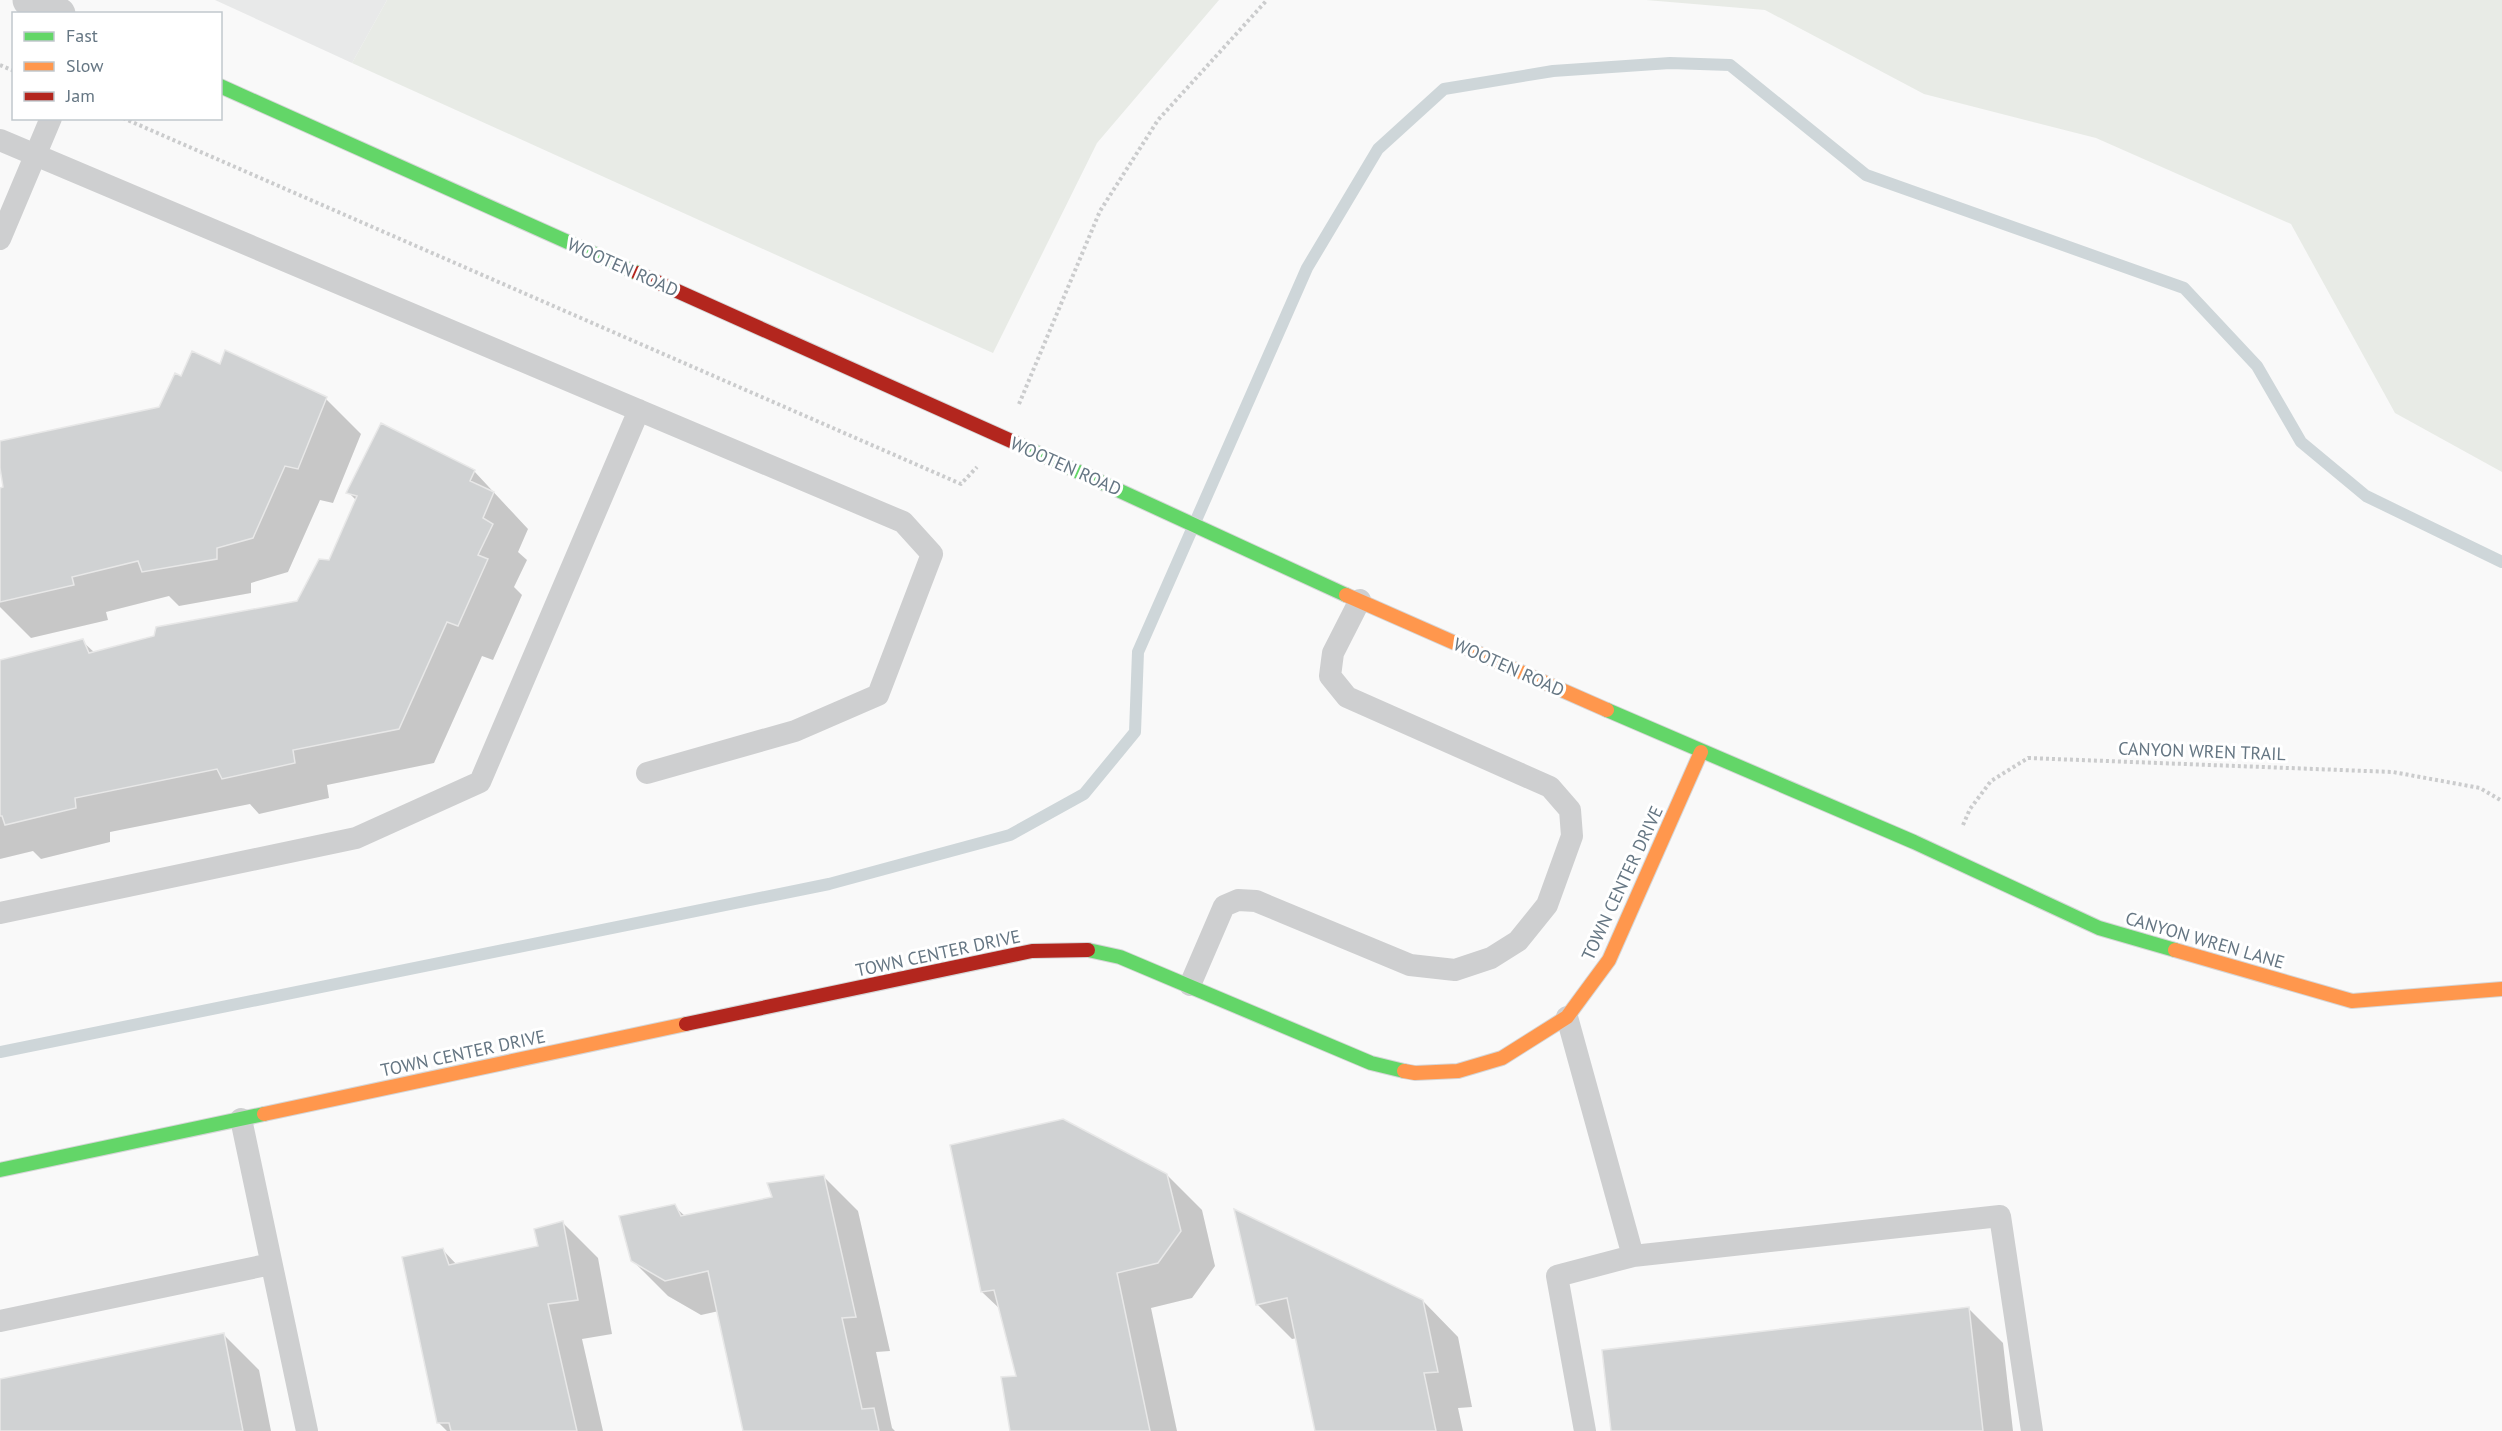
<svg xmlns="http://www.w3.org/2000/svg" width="2502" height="1431" viewBox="0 0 2502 1431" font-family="'PT Sans',sans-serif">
  <rect width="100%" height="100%" fill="#f9f9f9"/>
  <path fill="#e8e9e9" d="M215,0H387L352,63Z"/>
  <path fill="#e8ebe6" d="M387,0H1219L1097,143L993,353L352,63Z
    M1646,0H2502V472L2395,413L2291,224L2096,138L1924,94L1765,10Z"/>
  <path fill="#0003" d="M220,366L326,399L361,434L333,503L320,500L288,572L251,583V593L179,606L169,596L106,612L108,620L31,638L0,607V490L5,488L0,459V442L160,408L182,378Z
    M474,471L528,529L518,552L527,560L514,587L522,595L493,660L482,656L434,763L327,785L329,798L259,814L250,804L110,832V842L41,859L33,851L0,859V662L82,641L95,653L298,602L330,562L357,501L348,492Z
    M1167,1175L1202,1210L1215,1266L1192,1298L1151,1308L1177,1431H1011L1018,1377L1001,1310L982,1292Z
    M823,1176L858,1211L890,1351L876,1352L892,1428L895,1431H744L719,1311L701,1315L668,1296L632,1260L674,1206L686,1217L774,1198Z
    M1236,1211L1423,1301L1458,1337L1472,1407L1458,1408L1463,1431H1316L1297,1338L1292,1339L1257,1304Z
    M563,1223L598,1258L612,1334L582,1339L603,1431H447L438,1422L443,1250L457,1265L540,1247Z
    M1968,1308L2003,1343L2013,1431H1612Z
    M224,1335L259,1370L271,1431H0V1381Z"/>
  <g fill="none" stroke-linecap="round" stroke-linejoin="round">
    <path stroke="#ced6d9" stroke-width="12" d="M0,1052L829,884L1010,835L1084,794L1135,732L1138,652L1307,268L1378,149L1444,89L1553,71L1670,63L1730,65L1866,175L2184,288L2257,366L2301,442L2366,496L2502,562"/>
  </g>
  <path fill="#d0d2d3" stroke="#e8e8e8" stroke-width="1.5" d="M225,350L327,397L298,469L285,466L253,538L217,548V559L142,572L138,561L72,577L74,585L0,602V488L3,487L0,468V441L159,407L175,373L181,376L192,351L220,364Z
    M381,423L475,470L470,481L494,492L483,518L493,524L478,555L488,559L458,626L447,622L399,729L293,750L295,763L222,779L217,769L75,798L76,808L5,825L2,816H0V660L83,639L89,653L154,636L156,627L297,601L319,559L329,560L357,496L346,493Z
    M1063,1119L1167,1174L1181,1231L1158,1263L1117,1273L1150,1431H1010L1001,1377L1016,1376L994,1290L981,1292L950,1145Z
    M824,1175L856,1317L842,1318L862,1409L874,1408L879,1431H743L708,1271L665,1281L631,1261L619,1216L675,1204L681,1216L772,1197L767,1183Z
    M1234,1209L1423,1300L1438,1372L1424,1373L1436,1431H1315L1287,1298L1256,1305Z
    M563,1221L578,1300L548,1304L577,1431H451L449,1423H437L402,1257L443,1248L449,1265L538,1246L534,1229Z
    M1969,1307L1983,1431H1611L1602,1350Z
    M224,1333L243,1431H0V1379Z"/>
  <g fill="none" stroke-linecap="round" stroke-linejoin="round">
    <g stroke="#d5d6d7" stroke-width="16">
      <path id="fast" d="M220,86L637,273
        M1018,444L1346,595
        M1607,710L1914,842L2099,928L2175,950
        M1088,950L1120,957L1371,1063L1404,1071
        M0,1170L264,1114"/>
    </g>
    <g stroke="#d5d6d7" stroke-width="16">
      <path id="slow" d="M1346,595L1607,710
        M2175,950L2352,1001L2502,989
        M1404,1071L1415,1073L1458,1071L1502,1058L1567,1017L1609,960L1701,752
        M264,1114L686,1024"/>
    </g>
    <g stroke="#d5d6d7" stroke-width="16">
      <path id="jam" d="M637,273L1018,444
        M686,1024L1032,951L1088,950"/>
    </g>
    <path stroke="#cbcccd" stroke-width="4" stroke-dasharray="3 3" stroke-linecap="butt" d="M0,65L14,71
      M123,118L961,484L977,467
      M1019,404L1100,211L1158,120L1267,0
      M1963,825L1970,809L1991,781L2028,758L2393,772L2480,788L2502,801"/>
    <path stroke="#cecfd0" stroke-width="22" d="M0,140L903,522L932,554L878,695L795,731L647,773
      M0,239L51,118
      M0,913L356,838L480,782L639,410
      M1190,985L1224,906L1238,900L1256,901L1410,965L1455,970L1491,958L1518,941L1547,905L1572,836L1570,810L1550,787L1347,697L1330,676L1333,653L1360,600
      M1567,1017L1633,1256L2000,1216L2032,1431
      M241,1119L307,1431
      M0,1321L271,1264
      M1585,1431L1557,1276L1633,1256"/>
    <path stroke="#cecfd0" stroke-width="33" d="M29,0L59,14"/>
    <use href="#fast" stroke="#63d668" stroke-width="14"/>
    <use href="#slow" stroke="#ff974d" stroke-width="14"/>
    <use href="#jam" stroke="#b3261e" stroke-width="14"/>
  </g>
  <g text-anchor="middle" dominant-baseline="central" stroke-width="6" stroke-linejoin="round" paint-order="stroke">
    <g font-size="18" fill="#657683" stroke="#fff">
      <text transform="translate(623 267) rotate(24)">WOOTEN ROAD</text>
      <text transform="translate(1066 466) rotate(24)">WOOTEN ROAD</text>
      <text transform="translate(1509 667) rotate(24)">WOOTEN ROAD</text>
      <text transform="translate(2202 751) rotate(2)">CANYON WREN TRAIL</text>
      <text transform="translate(1622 883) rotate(-65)">TOWN CENTER DRIVE</text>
      <text transform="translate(2205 940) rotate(16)">CANYON WREN LANE</text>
      <text transform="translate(938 953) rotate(-12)">TOWN CENTER DRIVE</text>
      <text transform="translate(463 1053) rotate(-12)">TOWN CENTER DRIVE</text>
    </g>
  </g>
  <rect x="12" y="12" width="210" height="108" fill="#ffffff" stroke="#c1c8cd" stroke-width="1.5"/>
  <rect x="24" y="32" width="30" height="9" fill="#63d668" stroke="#c1c8cd" stroke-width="1.5"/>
  <text x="66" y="42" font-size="18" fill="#657683">Fast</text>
  <rect x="24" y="62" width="30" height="9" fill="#ff974d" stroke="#c1c8cd" stroke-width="1.5"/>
  <text x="66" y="72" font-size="18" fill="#657683">Slow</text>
  <rect x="24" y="92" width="30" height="9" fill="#b3261e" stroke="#c1c8cd" stroke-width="1.5"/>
  <text x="66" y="102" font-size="18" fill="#657683">Jam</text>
</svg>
